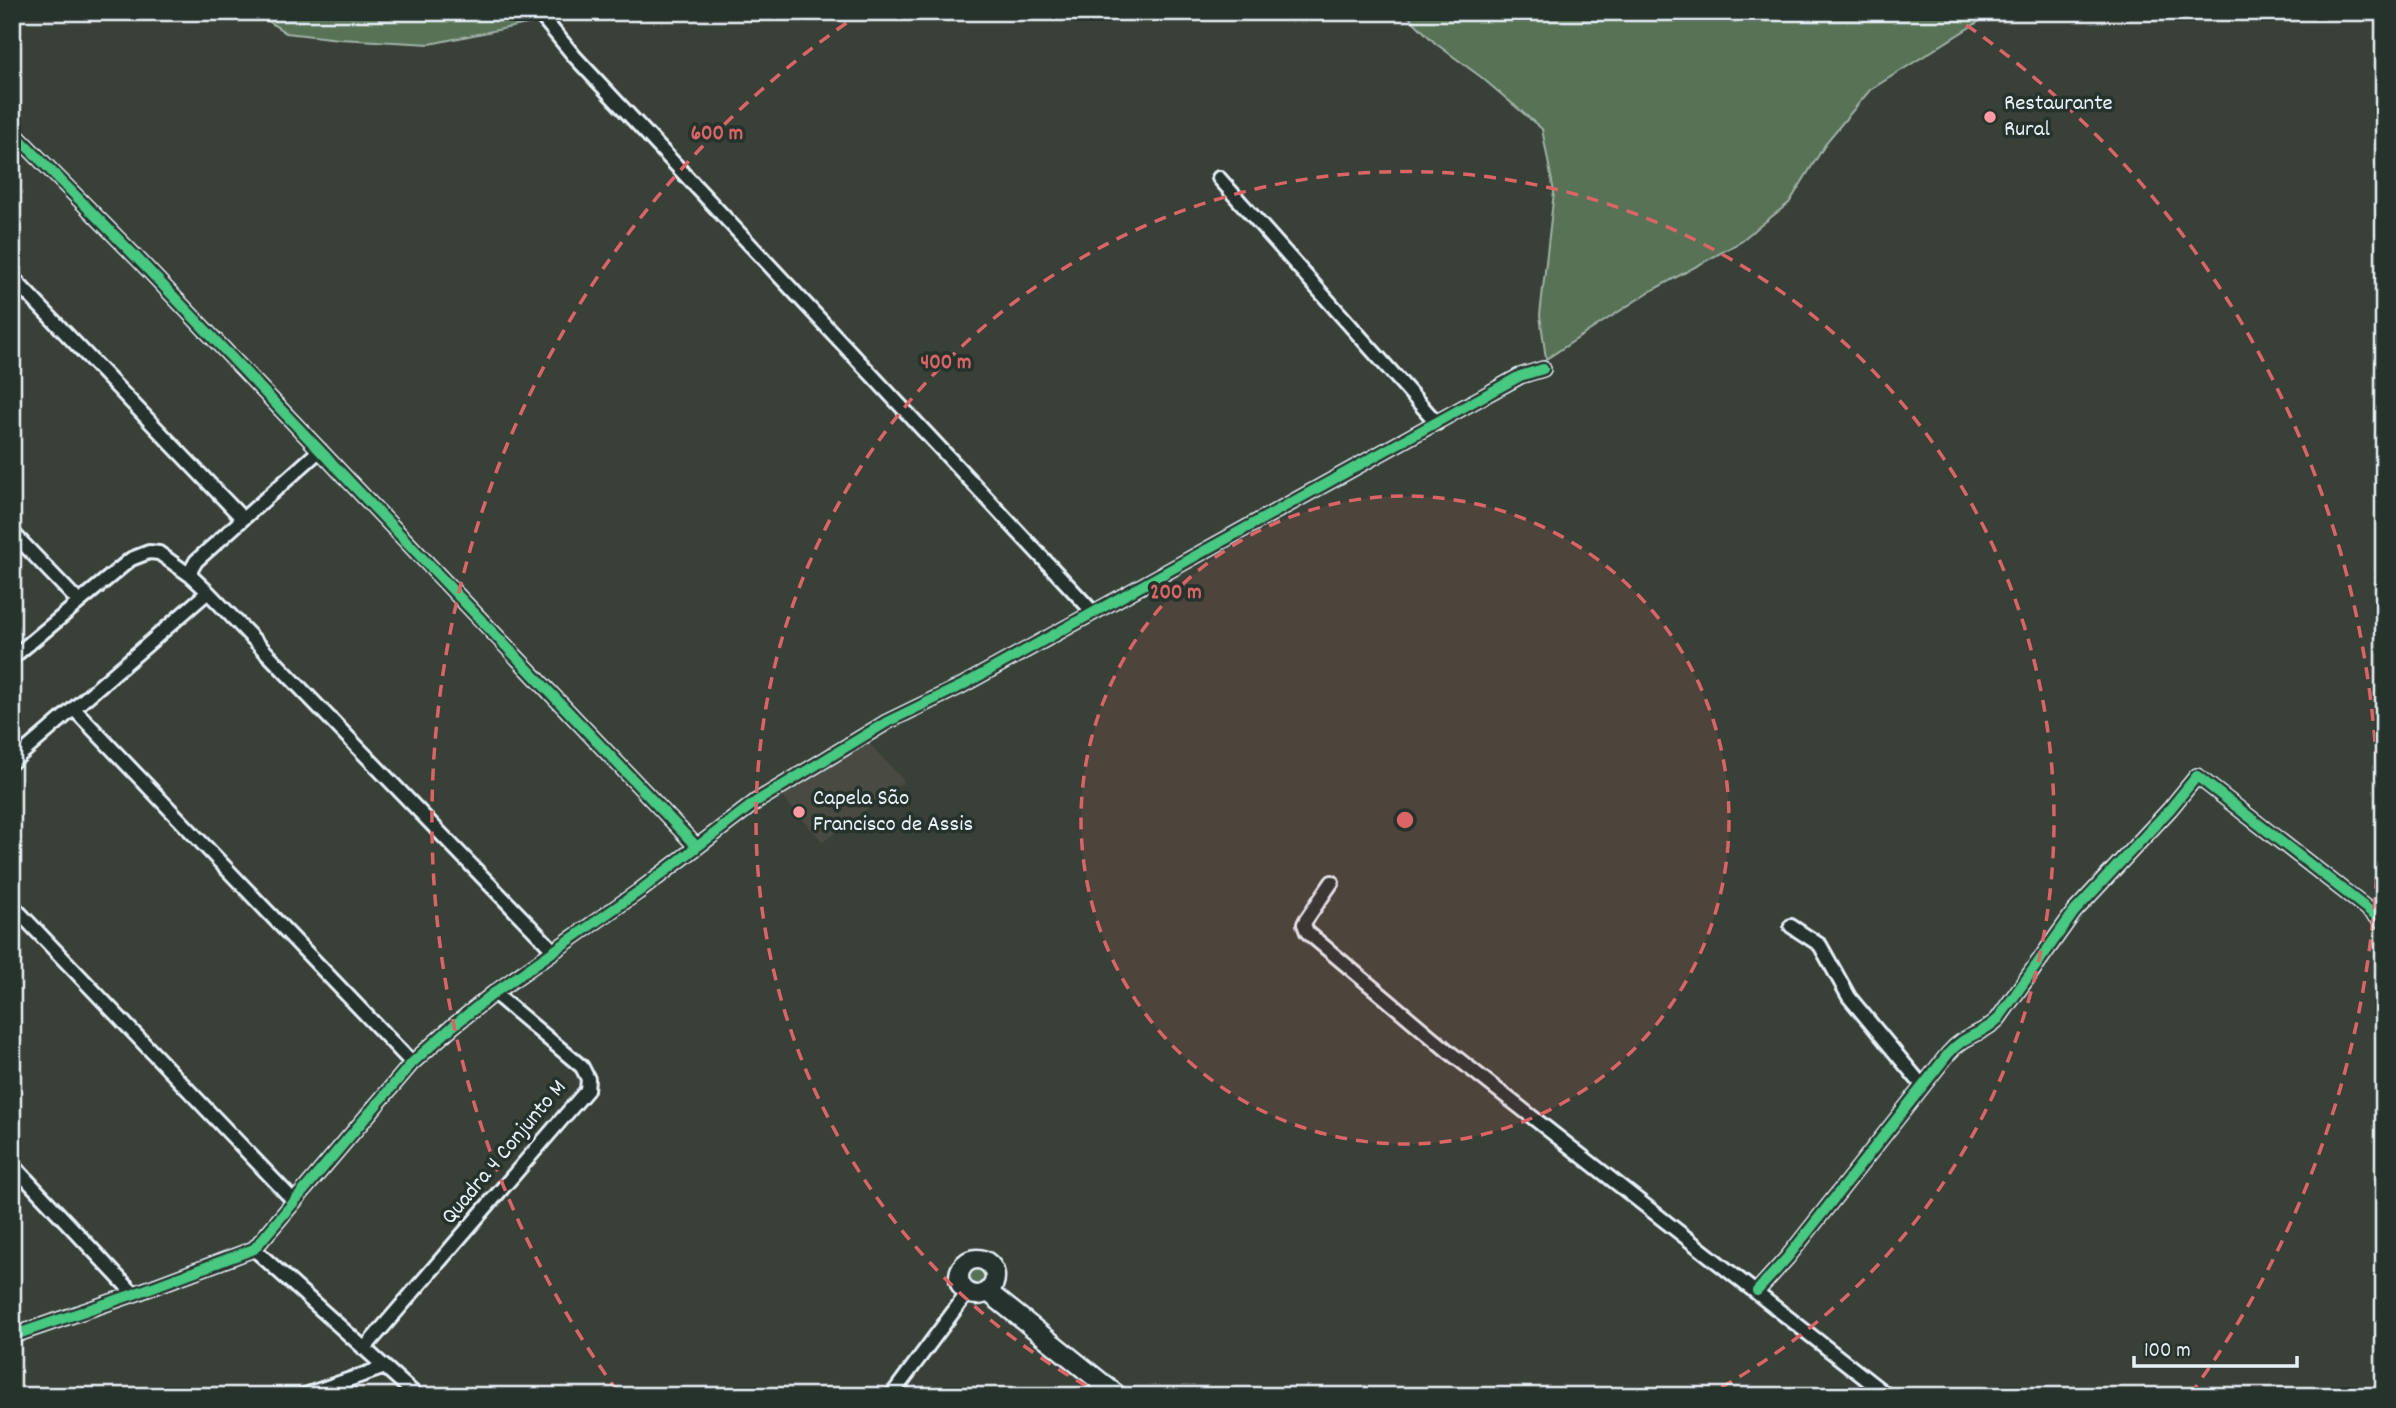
<svg xmlns="http://www.w3.org/2000/svg" width="2396" height="1408" viewBox="0 0 2396 1408" font-family="Dekko,sans-serif">
  <rect width="100%" height="100%" fill="#394037"/>
  <filter id="ink" filterUnits="userSpaceOnUse"><feTurbulence type="fractalNoise" baseFrequency=".0143" numOctaves="2"/><feDisplacementMap in="SourceGraphic" scale="14" xChannelSelector="R" yChannelSelector="G"/><feConvolveMatrix kernelMatrix="1 2 1 2 8 2 1 2 1" color-interpolation-filters="sRGB"/></filter>
  <g filter="url(#ink)">
    <path fill="#494c42" d="M865,739L904,781L823,842L778,792Z"/>
    <path fill="#587257" stroke="#a0b2a8" stroke-width="2" d="M255,12H559L546,20L430,44L339,39L286,33Z
      M1404,12H1994L1870,90L1828,140L1789,203L1737,244L1649,292L1546,359L1540,315L1554,192L1542,129L1481,77L1435,43Z
      M963 1277a14 14 0 1 1 28 0a14 14 0 1 1-28 0Z"/>
    <g fill="none" stroke-linecap="round" stroke-linejoin="round">
      <g stroke="#e8f1f8" stroke-width="18">
        <path id="street" d="M538,12L575,57L1093,612
          M12,131L137,258L696,846
          M1219,178L1437,423
          M12,277L243,519
          M12,532L78,601
          M191,576V570L196,561L320,450
          M12,658L131,559L149,552L159,553L191,576L208,592L553,950
          M74,709L412,1063
          M12,762L208,592
          M1332,882L1306,920L1304,924L1307,932L1448,1051L1888,1396
          M12,905L294,1201
          M1791,926L1820,945L1849,997L1922,1085
          M12,1164L134,1294
          M254,1249L417,1396
          M1757,1291L1787,1258L1948,1054C1966,1033 1981,1036 1998,1019L2074,912L2170,809L2197,776L2384,922
          M12,1336L134,1294L254,1249L412,1063L452,1027L494,993L638,892L757,801L887,722L961,686L1482,397L1520,376L1543,369
          M364,1349L587,1090L588,1079L582,1067L494,993
          M302,1396L385,1367
          M891,1396L968,1292"/>
      </g>
      <g stroke="#e8f1f8" stroke-width="23">
        <path id="secondary" d="M959 1277a18 18 0 1 1 36 0a18 18 0 1 1-36 0Z
          M987,1291L1118,1396"/>
      </g>
      <use href="#street" stroke="#26332d" stroke-width="12"/>
      <use href="#secondary" stroke="#26332d" stroke-width="18"/>
      <g stroke="#26332d" stroke-width="15">
        <path id="cycleway" d="M12,131L137,258L696,846
          M1757,1291L1787,1258L1948,1054C1966,1033 1981,1036 1998,1019L2074,912L2170,809L2197,776L2384,922
          M12,1336L134,1294L254,1249L412,1063L452,1027L494,993L638,892L757,801L887,722L961,686L1482,397L1520,376L1543,369"/>
      </g>
      <use href="#cycleway" stroke="#46c982" stroke-width="10"/>
    </g>
  </g>
  <circle cx="1405" cy="820" r="324" fill="#db6466" fill-opacity=".12"/>
  <g fill="none" stroke="#db6466" stroke-width="3.5" stroke-dasharray="12 9">
    <circle cx="1405" cy="820" r="324"/>
    <path d="M1105 1396A649 649 0 1 1 1705 1396"/>
    <path d="M618 1392A973 973 0 0 1 861 13M1949 13A973 973 0 0 1 2192 1392"/>
  </g>
  <g fill="#ff9aa2" stroke="#26332d" stroke-width="2.5">
    <circle cx="1990" cy="117" r="7"/>
    <circle cx="799" cy="812" r="7"/>
  </g>
  <g text-anchor="middle" dominant-baseline="central" stroke-width="7" stroke-linejoin="round" paint-order="stroke">
    <g font-size="23" fill="#e8f1f8" stroke="#26332d" text-anchor="start">
      <text x="2004" y="104">Restaurante<tspan x="2004" dy="26">Rural</tspan></text>
      <text x="813" y="799">Capela São<tspan x="813" dy="26">Francisco de Assis</tspan></text>
    </g>
    <g font-size="23" fill="#e8f1f8" stroke="#26332d">
      <text transform="translate(505 1153) rotate(-50)">Quadra 4 Conjunto M</text>
    </g>
  </g>
  <circle cx="1405" cy="820" r="10" fill="#db6466" stroke="#26332d" stroke-width="3.5"/>
  <g font-size="21" text-anchor="middle" font-weight="bold" fill="#db6466" stroke="#26332d" stroke-width="7" stroke-linejoin="round" paint-order="stroke">
    <text x="717" y="139">600 m</text>
    <text x="946" y="368">400 m</text>
    <text x="1176" y="598">200 m</text>
  </g>
  <rect width="2396" height="1408" fill="none" stroke="#26332d" stroke-width="42"/>
  <rect x="21" y="21" width="2354" height="1366" fill="none" stroke="#e8f1f8" stroke-width="2.5" filter="url(#ink)"/>
  <path d="M2134 1356v10h163v-10" fill="none" stroke="#e8f1f8" stroke-width="3.5"/>
  <text x="2144" y="1356" font-size="21" fill="#e8f1f8" stroke="#26332d" stroke-width="5" paint-order="stroke">100 m</text>
</svg>
